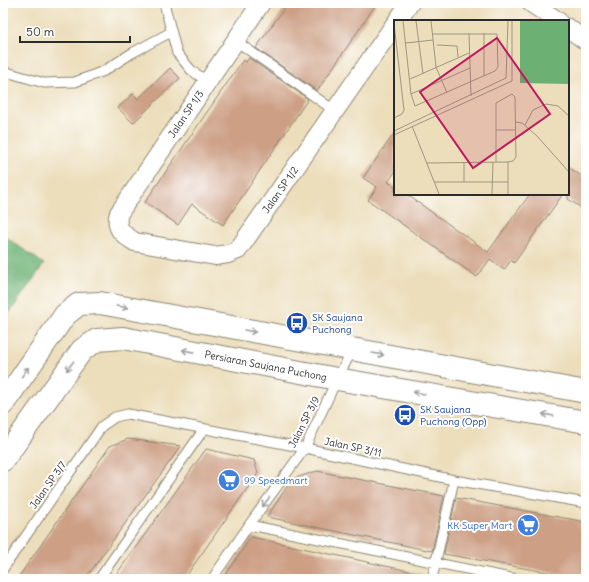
<svg xmlns="http://www.w3.org/2000/svg" width="589" height="582" viewBox="0 0 589 582" font-family="Delius,sans-serif">
  <rect width="100%" height="100%" fill="#fff"/>
  <filter id="ink" filterUnits="userSpaceOnUse"><feTurbulence type="fractalNoise" baseFrequency=".025" numOctaves="2"/><feDisplacementMap in="SourceGraphic" scale="8" xChannelSelector="R" yChannelSelector="G"/><feConvolveMatrix kernelMatrix="1 2 1 2 8 2 1 2 1" color-interpolation-filters="sRGB"/></filter>
  <filter id="wash" filterUnits="userSpaceOnUse"><feTurbulence type="fractalNoise" baseFrequency=".012" numOctaves="4" result="noise"/><feDisplacementMap in="SourceGraphic" scale="16" xChannelSelector="R" yChannelSelector="G"/><feGaussianBlur stdDeviation="0.9" result="paint"/><feColorMatrix in="noise" values="0 0 0 0 0 0 0 0 0 0 0 0 0 0 0 0 0 1.4 0 .05"/><feComposite in="paint" operator="in"/></filter>
  <g filter="url(#wash)">
    <rect width="100%" height="100%" fill="#ecdebb"/>
    <path fill="#6cb073" stroke="#4c6e4f" d="M3,235L44,264L3,322Z"/>
    <g id="blocks">
      <path fill="#cda086" d="M288,3H377L317,91L256,48Z
        M249,58L308,99L223,225L192,204L178,225L145,202L243,60L246,62Z
        M170,68L180,78L133,123L118,108L133,94L138,99Z
        M395,132V172L388,182L395,186V194H406L488,252L530,194H563L514,263L511,260L504,270L490,259L477,277L368,200L377,187L363,178Z
        M568,167L586,179V211L568,199Z
        M128,439L181,446L85,579H17L110,446Z
        M206,449L254,460L258,473L184,579H113Z
        M317,471L444,496L432,551L267,517L292,479Z
        M456,498L586,522V579L444,554Z
        M251,537L423,574V579H223Z"/>
    </g>
  </g>
  <g filter="url(#ink)">
    <use href="#blocks" fill-opacity="0" stroke="#8c8473" stroke-width="1"/>
    <g fill="none" stroke-linecap="round" stroke-linejoin="round">
      <g stroke="#8c8473" stroke-width="11">
        <path id="service" d="M164,3L177,53L191,70L208,82
          M236,41L335,111
          M3,71L44,83L75,82L104,71L132,53L171,32
          M249,525L516,579
          M3,569L102,426L115,417L128,414L305,448L454,480L586,503
          M99,579L204,429
          M212,579L249,525L305,448L337,379L353,349
          M432,579L454,480"/>
      </g>
      <g stroke="#8c8473" stroke-width="20">
        <g id="minor">
          <path id="s1" d="M261,3L119,213C114,228 123,235 135,242L215,256L228,254L238,250L395,24"/>
          <path d="M531,3L558,21"/>
          <path d="M397,21L410,3"/>
          <path d="M568,28L586,41"/>
        </g>
      </g>
      <g stroke="#8c8473" stroke-width="24">
        <g id="tertiary">
          <path d="M3,404L65,315L79,304L100,303L586,392"/>
          <path id="s2" d="M3,460L82,350L97,340L123,338L337,379L586,422"/>
        </g>
      </g>
      <use href="#service" stroke="#fff" stroke-width="9"/>
      <use href="#minor" stroke="#fff" stroke-width="18"/>
      <use href="#tertiary" stroke="#fff" stroke-width="22"/>
    </g>
    <defs><path id="oneway-shaft" d="M-6 0H5M1.5-3L5.5 0L1.5 3" fill="none" stroke-width="1.6" stroke-linecap="round" stroke-linejoin="round"/></defs>
    <g stroke="#a0a0a0">
      <use href="#oneway-shaft" transform="translate(122 307) rotate(10)"/>
      <use href="#oneway-shaft" transform="translate(250 331) rotate(10)"/>
      <use href="#oneway-shaft" transform="translate(188 351) rotate(-169)"/>
      <use href="#oneway-shaft" transform="translate(378 354) rotate(10)"/>
      <use href="#oneway-shaft" transform="translate(70 366) rotate(127)"/>
      <use href="#oneway-shaft" transform="translate(25 372) rotate(-55)"/>
      <use href="#oneway-shaft" transform="translate(419 393) rotate(-170)"/>
      <use href="#oneway-shaft" transform="translate(548 415) rotate(-170)"/>
      <use href="#oneway-shaft" transform="translate(266 502) rotate(126)"/>
    </g>
  </g>
  <defs>
    <g id="bus-disc" transform="scale(1.15)"><circle r="9.5" fill="#1a4fb4" stroke="#fff"/><path d="M-5-6H5V4H4V6H2V4H-2V6H-4V4H-5ZM-3.5-4V0h7V-4ZM-3.5 1.2v1.5H-2V1.2ZM2 1.2v1.5H3.5V1.2Z" fill="#fff"/></g>
    <g id="supermarket-disc" transform="scale(1.15)"><circle r="9.5" fill="#3f7fe0" stroke="#fff"/><path d="M-6-5.5h2.5l.6 2H6L4.5 2H-2.5L-4.4-4H-6ZM-1.5 3.2a1.3 1.3 0 1 0 .1 0ZM3 3.2a1.3 1.3 0 1 0 .1 0Z" fill="#fff"/></g>
  </defs>
  <g fill-rule="evenodd">
    <use href="#bus-disc" x="297" y="323"/>
    <use href="#bus-disc" x="405" y="415"/>
    <use href="#supermarket-disc" x="229" y="480"/>
    <use href="#supermarket-disc" x="528" y="525"/>
  </g>
  <g text-anchor="middle" dominant-baseline="central" stroke-width="4" stroke-linejoin="round" paint-order="stroke">
    <g font-size="10" fill="#2b2b2b" stroke="#fff">
      <text transform="translate(186 114) rotate(-56)">Jalan SP 1/3</text>
      <text stroke="none"><textPath href="#s1" startOffset="469">Jalan SP 1/2</textPath></text>
      <text stroke="none"><textPath href="#s2" startOffset="325">Persiaran Saujana Puchong</textPath></text>
      <text transform="translate(304 422) rotate(-63)">Jalan SP 3/9</text>
      <text transform="translate(353 447) rotate(12)">Jalan SP 3/11</text>
      <text transform="translate(48 485) rotate(-55)">Jalan SP 3/7</text>
    </g>
    <g font-size="10" fill="#164399" stroke="#fff" text-anchor="start">
      <text x="312" y="317">SK Saujana<tspan x="312" dy="12">Puchong</tspan></text>
      <text x="420" y="409">SK Saujana<tspan x="420" dy="12">Puchong (Opp)</tspan></text>
    </g>
    <g font-size="10" fill="#366cbe" stroke="#fff" text-anchor="start">
      <text x="244" y="480">99 Speedmart</text>
      <text x="512" y="525" text-anchor="end">KK Super Mart</text>
    </g>
  </g>
  <g transform="translate(394 20)">
    <rect width="175" height="175" fill="#ecdebb"/>
    <path d="M126,1H175V64L126,63Z" fill="#6cb073"/>
    <path fill="none" stroke="#9f9681" stroke-width="1" d="M9,1L17,74L21,86L101,51L104,47L103,14H38M22,1L29,54M37,1L42,47L53,73M0,4L10,90L8,94L0,98M75,13L77,76M12,23L39,20M43,25L63,26L64,37M90,56V13M16,59L75,33M17,74L76,48M121,102L128,103L143,116L175,152M131,105L139,90L152,84L164,86L175,96M18,106L45,174M102,110H121M0,111L112,58L114,1M0,115L118,61V1M114,142V174M33,143L114,142L119,141L122,137L121,77L118,74L102,83V142M40,162H114M70,162V142M98,174L99,142"/>
    <path fill="#c2185b" fill-opacity="0.15" stroke="#c2185b" stroke-width="2" d="M103,18L156,94L79,148L26,72Z"/>
    <rect width="175" height="175" fill="none" stroke="#2b2b2b" stroke-width="2"/>
  </g>
  <rect width="589" height="582" fill="none" stroke="#fff" stroke-width="16"/>
  <path d="M20 36v6h110v-6" fill="none" stroke="#2b2b2b" stroke-width="2"/>
  <text x="26" y="36" font-size="12" fill="#2b2b2b" stroke="#ffffff" stroke-width="3" paint-order="stroke">50 m</text>
</svg>
